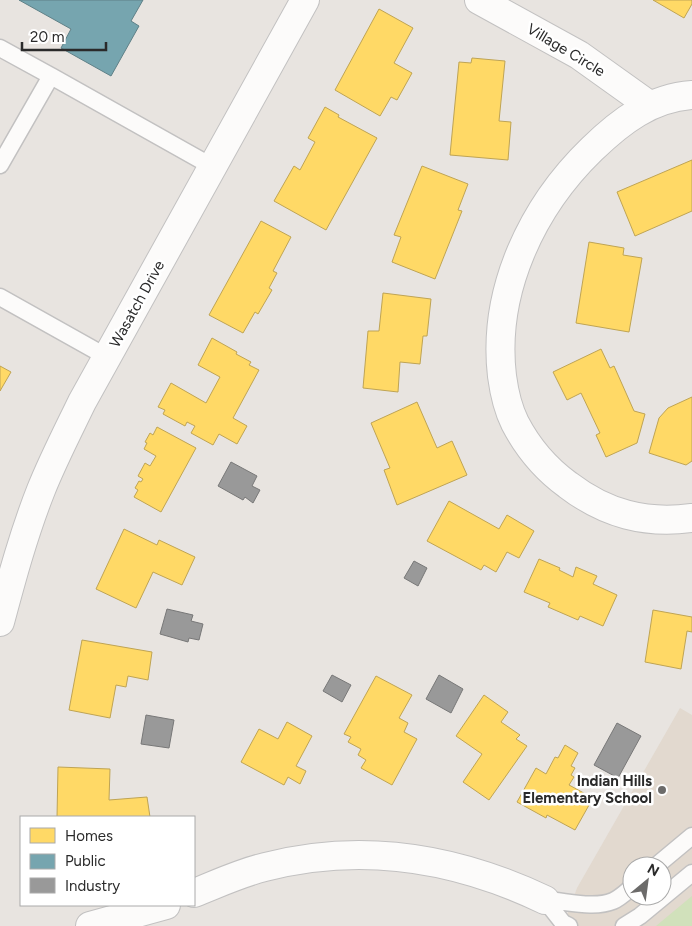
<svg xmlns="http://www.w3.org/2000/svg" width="692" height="926" viewBox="0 0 692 926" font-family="Figtree,sans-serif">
  <rect width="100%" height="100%" fill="#e8e4e0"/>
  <path fill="#e2d9cf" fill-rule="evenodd" d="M680,708L692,715V926H563L577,888ZM632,866H662V896H632Z"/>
  <path fill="#d1e1bb" d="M692,896V926H656Z"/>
  <path fill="#ffd966" stroke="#bfa454" d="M653,0H692V4L684,18Z
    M379,9L413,28L394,63L412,73L397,100L391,97L380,116L335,90Z
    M472,58L505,61L499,121L511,122L508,160L450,155L459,62L471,63Z
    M325,107L339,115L338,117L377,138L326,230L274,201L294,166L300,170L315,142L308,138Z
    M692,160V211L635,236L617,192Z
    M422,166L468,184L458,210L462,211L435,279L392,262L401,237L394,235Z
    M261,221L291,237L273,271L277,273L269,288L272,290L258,314L255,312L243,333L209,315Z
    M589,242L624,248L623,255L642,258L629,332L576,323Z
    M383,293L431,299L427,336H423L420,364L400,362L398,392L363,388L368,331H379Z
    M212,338L237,352L236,354L251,362L249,365L259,370L233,418L247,426L237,444L219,434L213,445L191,433L195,426L187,422L185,426L163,414L165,410L158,407L171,383L206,403L220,377L198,365Z
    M601,349L610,368L614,366L634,411L645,414L637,443L606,457L596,435L600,433L581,393L567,400L553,372Z
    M0,366L11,372L0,391Z
    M692,397V461L686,465L649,453L659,418L668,408Z
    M417,402L437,448L452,441L467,475L397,505L384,470L390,468L371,423Z
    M157,427L196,448L161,512L134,497L138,490L135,488L139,481L141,482L143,479L138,476L145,463L150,466L156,456L144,449L147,443L145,442L150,433L153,435Z
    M449,501L499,529L507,515L534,531L519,558L507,552L496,572L484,565L481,570L427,541Z
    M124,529L157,545L159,540L195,557L182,585L153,572L136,608L96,589Z
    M539,559L560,568L559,570L573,577L576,567L597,576L593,584L617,595L603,626L580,616L578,620L548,607L550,603L524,592Z
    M653,610L692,617V632L687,631L681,669L645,662Z
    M82,640L152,652L148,680L128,676L126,687L116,685L110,718L69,710Z
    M376,676L412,695L399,718L408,723L404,732L417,739L392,785L361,768L366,760L358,755L361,749L348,742L351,737L344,734Z
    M484,695L508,712L501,722L520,735L516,739L527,746L489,800L463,782L482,754L456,736Z
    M287,722L312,736L296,766L306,771L300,784L288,777L284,785L241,762L259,729L278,739Z
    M565,745L578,753L571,766L575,768L571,775L574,777L569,785L593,798L575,830L547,815L546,818L517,802L536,768L546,774L555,757L558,758Z
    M58,767L110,769L109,800L147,797L150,817H57Z"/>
  <path fill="#76a5af" stroke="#5f8087" d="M19,0H143L131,21L139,26L111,76L61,48L71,29Z"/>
  <path fill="#999" stroke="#787878" d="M231,462L257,476L252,486L260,490L253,503L245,497L243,500L218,486Z
    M414,561L427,568L418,586L404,578Z
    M167,609L193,615L191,621L203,624L199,640L189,638L188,642L160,634Z
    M332,675L351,685L342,702L323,691Z
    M439,675L463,689L451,713L426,699Z
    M146,715L174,720L169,748L141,744Z
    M617,723L641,736L618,778L594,765Z"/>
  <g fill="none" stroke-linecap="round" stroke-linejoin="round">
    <g stroke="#c2c1c1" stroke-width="19">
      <path id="service" d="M0,48L51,76L0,165
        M51,76L213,167
        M0,297L107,357
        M656,866L692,836
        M545,900C566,901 594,909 613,901C620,898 626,892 632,887
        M545,900L563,923L569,926
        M624,926L640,916L692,873"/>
    </g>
    <g stroke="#c2c1c1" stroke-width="30">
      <path id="minor" d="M479,0L579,55L649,105
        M692,95C651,98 621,121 592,149C532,207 492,291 502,376C504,391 508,409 515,423C528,448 546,469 568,485C606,514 645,524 692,518
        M0,622C12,577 24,533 41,490C53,460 68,431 82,402L305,0
        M194,893C217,884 240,873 265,867C362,842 455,857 545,900
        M90,926L166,905"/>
    </g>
    <use href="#service" stroke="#fcfbfa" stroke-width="16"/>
    <use href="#minor" stroke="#fcfbfa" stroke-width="28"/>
  </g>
  <circle fill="#6c6b6a" stroke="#fff" stroke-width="2" cx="662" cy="790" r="5"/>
  <g text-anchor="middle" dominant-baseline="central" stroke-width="5" stroke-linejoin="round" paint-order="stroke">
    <g font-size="15" fill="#2a2a2a" stroke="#fff">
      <text transform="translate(566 50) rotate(31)">Village Circle</text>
      <text transform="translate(137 304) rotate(-61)">Wasatch Drive</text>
    </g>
    <g font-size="15" font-weight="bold" fill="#2a2a2a" stroke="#fff" text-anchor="end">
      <text x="652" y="781">Indian Hills<tspan x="652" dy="17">Elementary School</tspan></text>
    </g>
  </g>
  <rect x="20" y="816" width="175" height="90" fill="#ffffff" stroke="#aaaaaa"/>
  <rect x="30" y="828" width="25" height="15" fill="#ffd966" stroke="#aaaaaa"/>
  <text x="65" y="841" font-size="15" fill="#2a2a2a">Homes</text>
  <rect x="30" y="854" width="25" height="15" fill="#76a5af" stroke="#aaaaaa"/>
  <text x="65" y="866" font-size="15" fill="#2a2a2a">Public</text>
  <rect x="30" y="878" width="25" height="15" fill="#999999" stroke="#aaaaaa"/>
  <text x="65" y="891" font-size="15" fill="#2a2a2a">Industry</text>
  <g transform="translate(647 881) rotate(29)"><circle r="24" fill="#ffffff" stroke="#aaaaaa"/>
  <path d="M0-4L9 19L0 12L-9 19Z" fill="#6c6b6a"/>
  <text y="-8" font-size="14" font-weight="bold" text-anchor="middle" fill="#2a2a2a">N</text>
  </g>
  <path d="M22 42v8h84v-8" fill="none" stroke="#2a2a2a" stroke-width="2.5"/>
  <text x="30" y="42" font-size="15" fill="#2a2a2a" stroke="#ffffff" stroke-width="4" paint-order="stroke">20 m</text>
</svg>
